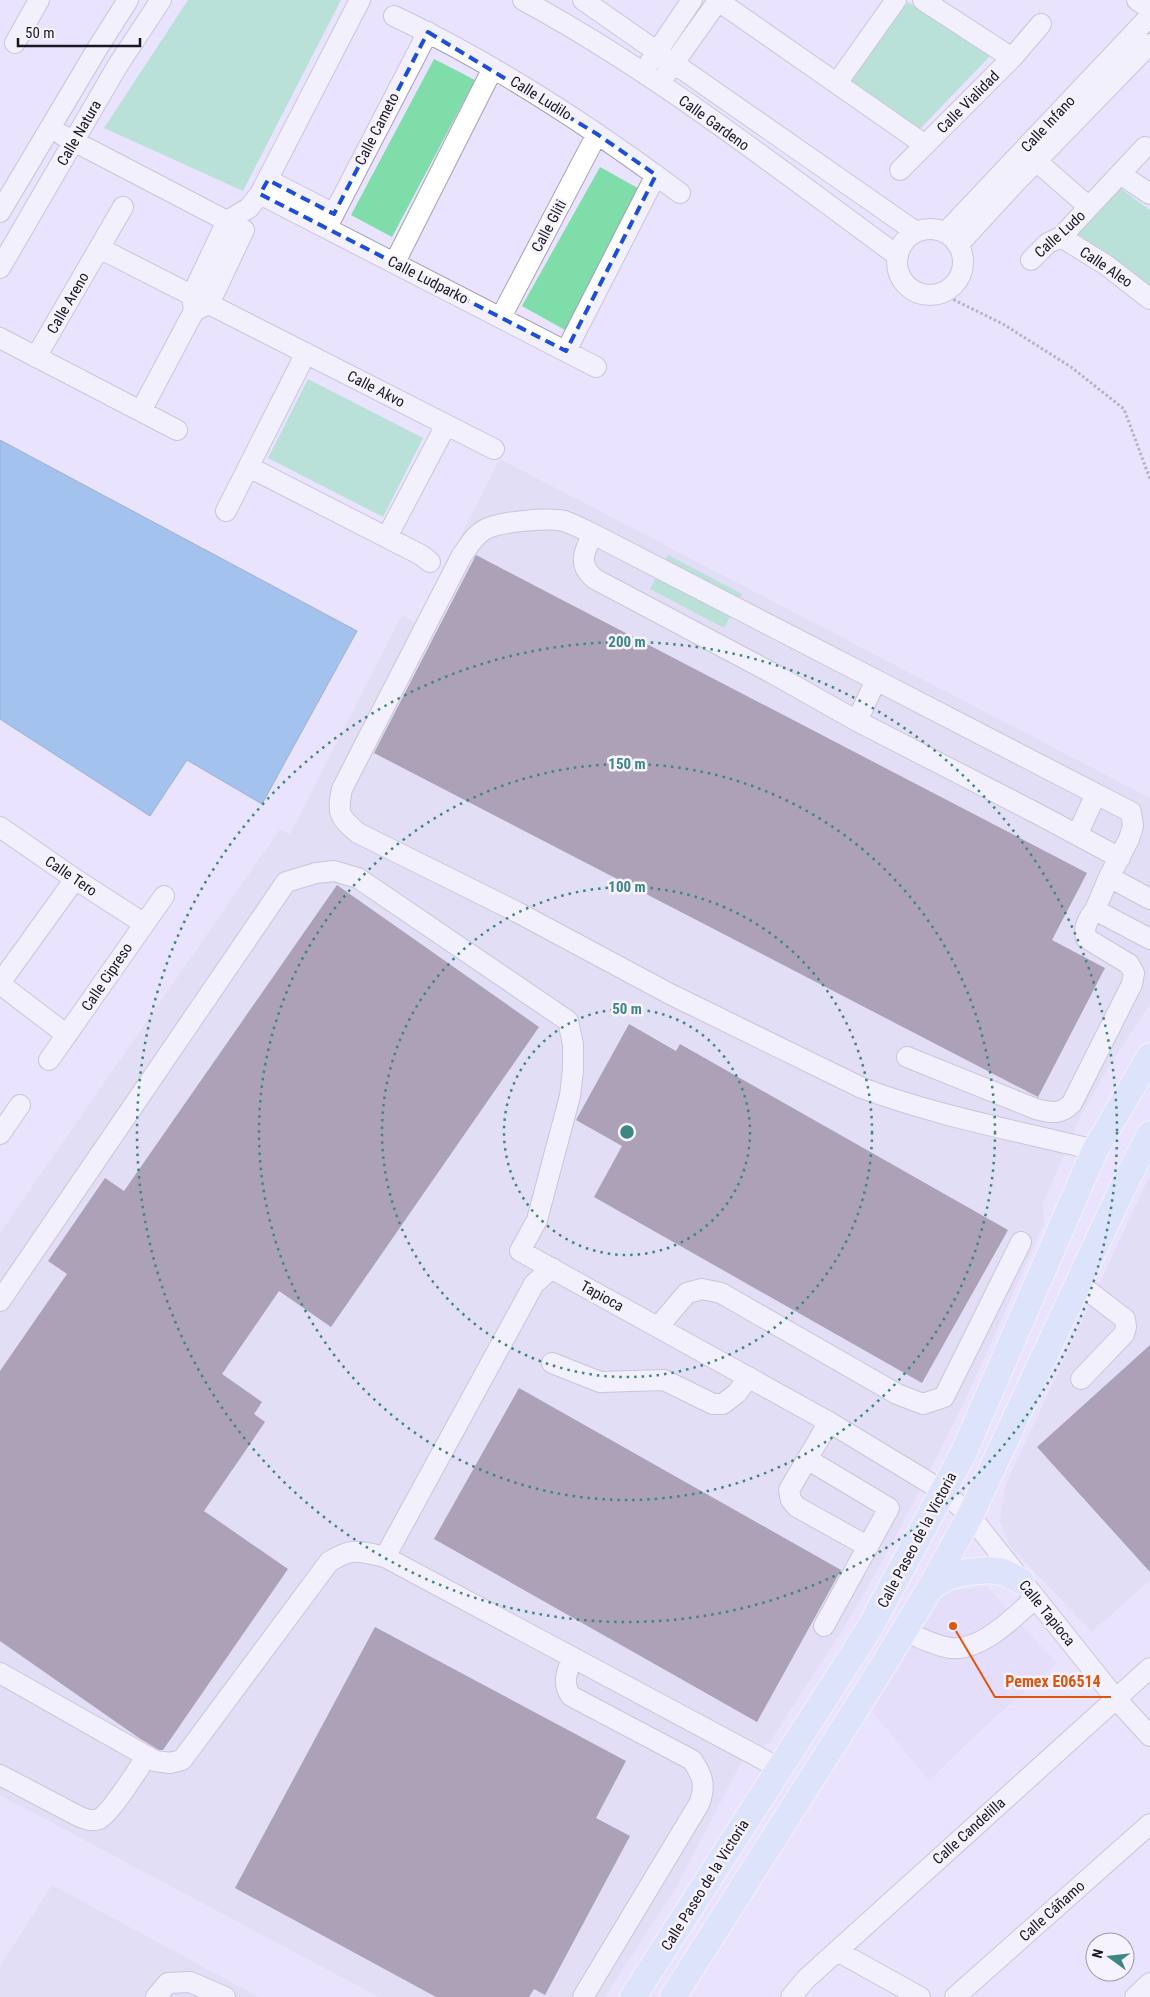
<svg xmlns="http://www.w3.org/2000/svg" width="1150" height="1997" viewBox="0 0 1150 1997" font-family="'Roboto Condensed',sans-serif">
  <rect width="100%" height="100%" fill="#eae3fd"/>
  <path fill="#dfd7f7" d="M987,1587L1057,1663L983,1728L929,1781L872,1711L944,1591Z"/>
  <path fill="#d9d7ed" d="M500,459L1150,798V1004L1114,1058L1081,1115L1043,1203L1044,1224L968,1394L918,1494L873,1578L840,1634L769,1743L742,1761L677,1886L605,1997H379L0,1795V1233L280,829L290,834L402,615L416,623Z
    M1150,1175V1580L1092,1632L1010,1546L1000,1522L1005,1486Z
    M52,1885L259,1997H0V1966Z"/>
  <path fill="#7fdda9" d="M188,0H341L243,191L104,128Z
    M908,2L991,55L918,131L849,79Z
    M434,59L475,80L392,237L351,215Z
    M600,167L643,191L565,330L522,306Z
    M1117,186L1150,210V285L1078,234Z
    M308,379L423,438L383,517L268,458Z
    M668,555L742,594L724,628L650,589Z"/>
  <path fill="#5099dc" stroke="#4072a4" d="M0,440L357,631L262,804L187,760L150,816L0,719Z"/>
  <path fill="#625060" d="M476,555L1087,873L1052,940L1105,968L1038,1097L374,753Z
    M337,885L539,1027L331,1327L279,1291L222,1374L262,1402L254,1414L265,1422L204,1511L288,1569L163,1750H159L139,1738L0,1641V1371L67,1274L48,1261L105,1178L124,1191Z
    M629,1024L676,1051L680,1044L1008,1230L922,1383L594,1197L622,1146L576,1120Z
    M1150,1345V1572L1037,1447Z
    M519,1388L841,1570L757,1722L434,1539Z
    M375,1627L626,1761L596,1818L630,1836L545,1995L534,1989L529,1997H436L235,1888Z"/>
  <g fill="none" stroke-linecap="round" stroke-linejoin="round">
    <g stroke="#a49eb6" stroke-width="22">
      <path id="minor" d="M523,0C656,72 776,167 898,256
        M583,0L916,232
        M717,0L925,145
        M923,0L1012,58
        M1137,0L1150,9
        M394,16C496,64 590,126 680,193
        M15,43L39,0
        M650,62L692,0
        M666,74L718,1
        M837,83L896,0
        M62,135L244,230
        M1027,153L1089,207
        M900,170L1012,58L1041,24
        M1120,174L1150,194
        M268,180L334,214
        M260,194L596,367
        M0,212L97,49L128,0
        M327,227L428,32
        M897 262a33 33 0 1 1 66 0a33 33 0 1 1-66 0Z
        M945,233L1150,16
        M1061,237L1106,265L1150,299
        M958,245L1015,183L1150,44
        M99,248L494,449
        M1031,260L1048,243L1061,237L1145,147
        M395,262L493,68
        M0,268L118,65L161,0
        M198,309L209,304L244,230
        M501,317L597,134
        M0,338L177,430
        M566,351L656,175
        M36,357L123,207
        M141,411L194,311L192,295L227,221L249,208L260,194L360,0
        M249,467L421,555L430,562
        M226,511L306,353
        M593,534L876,680
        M387,537L446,425
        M857,721L772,673L595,579C577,565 584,551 593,534C583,529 573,524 564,521C549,517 499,522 486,529C475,534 469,546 462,555L342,789C337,814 339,817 358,833L517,912L670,994L862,1088C937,1116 1017,1131 1095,1150
        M0,827L75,879L143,923
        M1077,835L1096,794
        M1120,858L1038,814L857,721L876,680L1131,812L1133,826L1129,839L1109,877L1095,910L1150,939
        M1109,877L1150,899
        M0,983L75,879
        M0,984L67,1035
        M907,1057L1036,1109C1051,1113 1061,1115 1072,1103L1132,984L1134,973L1129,964L1086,938C1083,927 1088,919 1095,910
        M49,1060L164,896
        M0,1134L20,1105
        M1078,1283L1125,1319L1126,1327L1124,1334L1081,1379
        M0,1301L286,882L316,873L334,871L358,878L568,1021L573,1044V1070L570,1096L537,1220L520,1251L829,1422L943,1491L970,1516L1116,1699L1150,1736
        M658,1327L687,1293L702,1289L721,1293L897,1394L923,1404L944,1397L1021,1242
        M552,1363L600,1382L664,1380L713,1404H723L737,1393L749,1377
        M829,1422L789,1490L791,1500L797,1507L867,1546
        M807,1459L889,1508L824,1626
        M385,1557L534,1284L552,1268
        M904,1631C919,1637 935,1646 951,1648C981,1651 1015,1617 1035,1598
        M572,1657C568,1671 561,1682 571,1696L692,1760C703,1776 706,1786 699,1804L583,1997
        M0,1673L155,1761L170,1763L182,1760L329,1562C352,1547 360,1551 385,1557L779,1768
        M0,1775L80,1817C86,1819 92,1822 99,1819C111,1813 138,1769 147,1756
        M837,1951L920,1997
        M156,1997L168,1983L190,1982L225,1997
        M791,1997L806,1979L1150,1668
        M955,1997L1150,1824
        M1135,1997L1150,1983"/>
    </g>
    <g stroke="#fff" stroke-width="28">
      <path id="major" d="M930,1588L947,1577L967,1572L988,1570L1003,1572L1021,1581
        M633,1997L869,1629L963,1454L1095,1150L1150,1056
        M673,1997L876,1677L930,1588L970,1516L1122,1189L1150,1134"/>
    </g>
    <path stroke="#787485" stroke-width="3" stroke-dasharray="2.5 2.5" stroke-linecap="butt" d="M940,293L1003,324L1071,367L1124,409L1150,479"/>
    <use href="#minor" stroke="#fff" stroke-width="20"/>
    <use href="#major" stroke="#cee3f8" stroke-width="26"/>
  </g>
  <path d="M0 0H1150V1997H0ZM428,32L597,134L656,175L566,351L260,194L268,180L334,214Z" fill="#eae3fd" fill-opacity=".55" fill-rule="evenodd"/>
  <path fill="none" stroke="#1d4ed8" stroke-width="4" stroke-dasharray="10 6" stroke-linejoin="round" d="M428,32L597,134L656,175L566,351L260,194L268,180L334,214Z"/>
  <g fill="none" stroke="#3e8683" stroke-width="2.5" stroke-dasharray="2.5 5">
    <circle cx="627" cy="1132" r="123"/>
    <circle cx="627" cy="1132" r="245"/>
    <circle cx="627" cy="1132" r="368"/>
    <circle cx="627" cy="1132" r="490"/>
  </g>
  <g text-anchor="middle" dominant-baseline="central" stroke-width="5" stroke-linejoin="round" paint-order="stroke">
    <g font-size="15" fill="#1a1821" stroke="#f6f3fe">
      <text transform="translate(541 98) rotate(32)">Calle Ludilo</text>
      <text transform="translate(968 102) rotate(-45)">Calle Vialidad</text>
      <text transform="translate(714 123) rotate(36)">Calle Gardeno</text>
      <text transform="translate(1048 124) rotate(-47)">Calle Infano</text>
      <text transform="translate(377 129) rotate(-63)">Calle Cameto</text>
      <text transform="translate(79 133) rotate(-60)">Calle Natura</text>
      <text transform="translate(549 226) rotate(-62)">Calle Gliti</text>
      <text transform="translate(1060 234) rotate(-42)">Calle Ludo</text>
      <text transform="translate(1106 267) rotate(34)">Calle Aleo</text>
      <text transform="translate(428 280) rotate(27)">Calle Ludparko</text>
      <text transform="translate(68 303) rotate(-60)">Calle Areno</text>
      <text transform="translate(376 389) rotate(27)">Calle Akvo</text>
      <text transform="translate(71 876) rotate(34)">Calle Tero</text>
      <text transform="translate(107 977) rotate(-56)">Calle Cipreso</text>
      <text transform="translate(602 1296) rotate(29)">Tapioca</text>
      <text transform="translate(917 1540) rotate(-62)">Calle Paseo de la Victoria</text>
      <text transform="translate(1047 1613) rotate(51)">Calle Tapioca</text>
      <text transform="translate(969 1831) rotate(-42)">Calle Candelilla</text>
      <text transform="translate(705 1885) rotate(-58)">Calle Paseo de la Victoria</text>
      <text transform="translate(1052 1911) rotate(-42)">Calle Cáñamo</text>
    </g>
  </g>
  <circle cx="627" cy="1132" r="8" fill="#3e8683" stroke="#f6f3fe" stroke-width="2.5"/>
  <g font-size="15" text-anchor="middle" font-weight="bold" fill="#3e8683" stroke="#f6f3fe" stroke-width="5" stroke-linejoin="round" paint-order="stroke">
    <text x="627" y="647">200 m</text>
    <text x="627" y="769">150 m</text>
    <text x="627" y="892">100 m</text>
    <text x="627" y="1014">50 m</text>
  </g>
  <path fill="none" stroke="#de560d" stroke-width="2" d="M953 1626L995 1697H1111"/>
  <circle fill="#de560d" stroke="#f6f3fe" stroke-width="2" cx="953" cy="1626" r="5"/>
  <g font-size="16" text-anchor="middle" font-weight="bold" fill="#de560d" stroke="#f6f3fe" stroke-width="5" stroke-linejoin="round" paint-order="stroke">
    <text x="1053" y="1687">Pemex E06514</text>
  </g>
  <g transform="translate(1110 1957) rotate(285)"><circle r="24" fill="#f6f3fe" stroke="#9e9ba6"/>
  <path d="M0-4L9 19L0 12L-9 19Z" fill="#3e8683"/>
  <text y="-8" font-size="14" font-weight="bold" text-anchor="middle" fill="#1a1821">N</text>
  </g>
  <path d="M18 38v8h122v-8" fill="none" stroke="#1a1821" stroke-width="2.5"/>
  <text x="25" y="38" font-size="15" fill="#1a1821" stroke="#f6f3fe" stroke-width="4" paint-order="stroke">50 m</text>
</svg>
